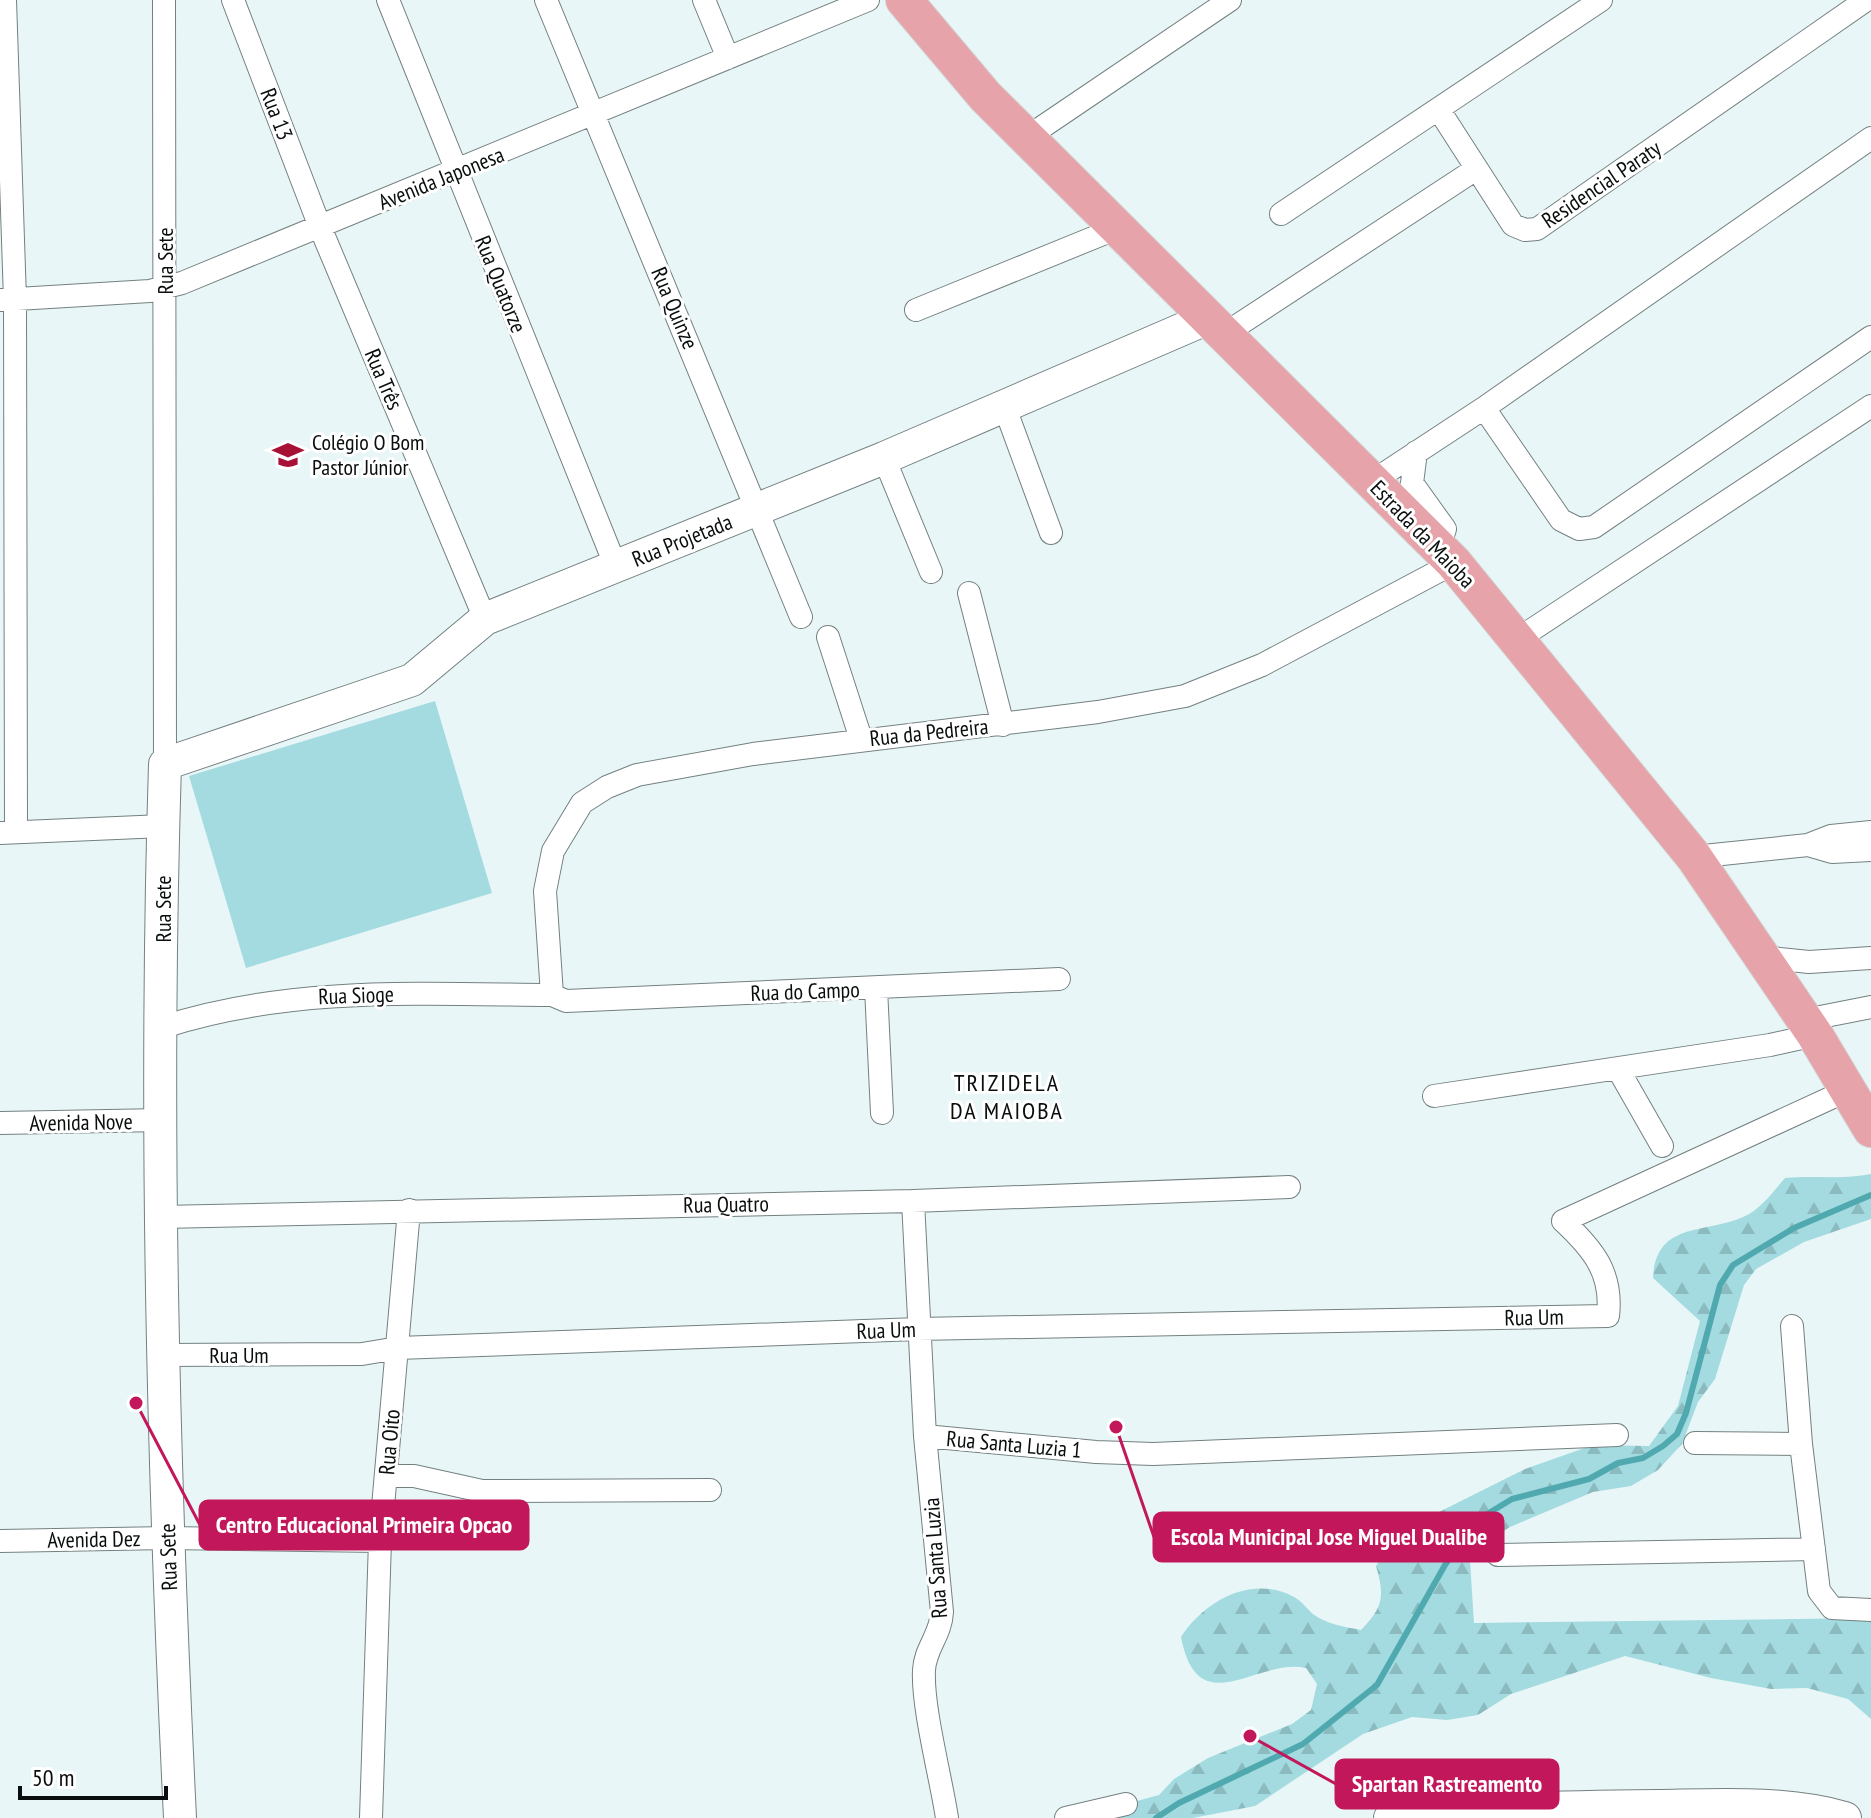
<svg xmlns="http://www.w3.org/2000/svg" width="1871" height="1818" viewBox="0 0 1871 1818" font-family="'PT Sans Narrow',sans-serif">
  <defs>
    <pattern id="forest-firs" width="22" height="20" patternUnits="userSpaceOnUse" patternTransform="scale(2)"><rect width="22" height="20" fill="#a3dbe0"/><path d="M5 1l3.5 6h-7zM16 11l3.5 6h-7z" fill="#8bbbbf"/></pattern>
  </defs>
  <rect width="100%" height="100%" fill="#e9f6f7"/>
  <path fill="#a3dbe0" d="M435,701L492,893L246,968L189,776Z"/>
  <path fill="url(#forest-firs)" d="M1871,1174V1219L1804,1242L1756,1269L1744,1285L1715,1379L1698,1402L1682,1444L1658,1470L1631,1486L1593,1492L1510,1527L1481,1545L1470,1561L1474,1623L1871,1618V1719L1848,1699L1807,1688L1771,1689L1711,1678L1625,1656L1511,1694L1478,1715L1447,1720L1412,1717L1363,1734L1255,1806L1193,1818H1106L1126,1804L1159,1795L1174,1779L1208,1758L1292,1724L1311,1710L1317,1684L1306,1668C1257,1657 1198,1725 1181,1637C1204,1601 1252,1574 1294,1597C1302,1601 1307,1609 1313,1614C1326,1624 1345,1627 1361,1630C1383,1607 1385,1597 1376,1566L1397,1533L1525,1469L1593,1445L1649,1446L1678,1406L1700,1321L1653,1278C1656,1221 1705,1234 1743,1217C1760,1210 1773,1192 1785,1178C1814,1175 1843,1180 1871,1174Z"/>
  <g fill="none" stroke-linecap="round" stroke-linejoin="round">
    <path stroke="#51a9b0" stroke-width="6" d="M1156,1818L1179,1803L1303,1744L1377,1685L1445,1565L1479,1519L1512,1499L1589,1479L1618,1463L1643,1458L1663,1446L1677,1434L1686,1413L1720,1285L1733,1265L1794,1228L1871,1195"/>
    <g stroke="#748080" stroke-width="24">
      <path id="street" d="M5,0L15,300L16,832
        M164,0L165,764
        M233,0L320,227L485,619
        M388,0L616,567
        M546,0L801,617
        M704,0L728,58
        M1439,110L1513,225L1525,230L1537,229L1866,0
        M1026,138L1230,0
        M1281,214L1601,0
        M0,300L150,291L182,283L868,0
        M916,310L1115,229
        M1223,335L1476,169
        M1005,408L1051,533
        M1484,408L1561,520L1579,529L1594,527L1871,337
        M1416,452L1412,483L1445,529L1439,547
        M884,458L931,572
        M1373,481L1484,408L1871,138
        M969,593L1003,725
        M828,637L861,739
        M1518,639L1871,406
        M0,833L163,826
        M1808,845L1832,852L1871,850
        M1694,857L1808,845L1831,836L1871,832
        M1762,957L1809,962L1871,958
        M876,988L882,1113
        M552,995L545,891L553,851L582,803L607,787L637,775L753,754L1098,712L1185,696L1262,665L1454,563
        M1805,1020L1871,1007
        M163,1027C290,986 421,994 552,995L566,1001L1059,979
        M1618,1069L1662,1146
        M1434,1096L1770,1045L1815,1035
        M0,1123L162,1120
        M913,1201L925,1436L942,1612C941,1635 925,1648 924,1670C922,1707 941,1778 947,1818
        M162,1217L913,1201L1289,1187
        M1792,1326L1801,1444L1819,1591L1832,1608L1871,1610
        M164,1355L362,1354L398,1348L918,1329L1608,1316C1613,1273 1593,1249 1563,1221L1848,1090
        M925,1436L1096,1452L1153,1454L1617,1435
        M1695,1443L1801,1444
        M386,1476H414L482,1491L710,1490
        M0,1541L167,1538L380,1541
        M1498,1555L1814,1549
        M371,1818L380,1541L409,1210
        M1066,1818L1126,1804"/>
    </g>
    <g stroke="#748080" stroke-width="34">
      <path id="secondary" d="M180,1818C163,1468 154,1115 165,764L412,680L485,619L884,458L1206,319
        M1390,1818C1479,1808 1569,1807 1658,1806C1719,1805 1786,1801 1845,1818"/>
    </g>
    <g stroke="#d3d3d3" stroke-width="38">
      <path id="primary" d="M904,0L985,96L1454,563L1694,857L1815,1035L1871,1129"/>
    </g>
    <use href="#street" stroke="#fff" stroke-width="22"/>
    <use href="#secondary" stroke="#fff" stroke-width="32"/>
    <use href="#primary" stroke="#e6a3a9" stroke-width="36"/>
  </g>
  <defs>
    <g id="school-bare" transform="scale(2.4)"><path d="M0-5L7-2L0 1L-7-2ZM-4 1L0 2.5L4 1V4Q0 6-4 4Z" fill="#a81136" stroke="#fff" stroke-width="2.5" paint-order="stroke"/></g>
  </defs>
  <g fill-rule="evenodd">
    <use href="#school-bare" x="288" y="455"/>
  </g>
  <g text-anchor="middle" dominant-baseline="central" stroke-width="6" stroke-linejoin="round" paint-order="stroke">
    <g font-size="22" fill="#090d0d" stroke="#fff">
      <text transform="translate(277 114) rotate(69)">Rua 13</text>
      <text transform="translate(441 178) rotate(-22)">Avenida Japonesa</text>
      <text transform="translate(1601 184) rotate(-34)">Residencial Paraty</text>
      <text transform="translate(165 261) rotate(-90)">Rua Sete</text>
      <text transform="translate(501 284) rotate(68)">Rua Quatorze</text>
      <text transform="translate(675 308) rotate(67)">Rua Quinze</text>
      <text transform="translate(384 379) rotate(67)">Rua Três</text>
      <text transform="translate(1423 534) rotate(46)">Estrada da Maioba</text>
      <text transform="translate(682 540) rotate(-22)">Rua Projetada</text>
      <text transform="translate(929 732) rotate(-6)">Rua da Pedreira</text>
      <text transform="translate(163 909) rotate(-90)">Rua Sete</text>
      <text transform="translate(805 991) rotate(-2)">Rua do Campo</text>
      <text transform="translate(356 995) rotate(-2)">Rua Sioge</text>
      <text transform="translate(81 1122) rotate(-1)">Avenida Nove</text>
      <text transform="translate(726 1204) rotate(-1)">Rua Quatro</text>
      <text transform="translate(1534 1317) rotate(-1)">Rua Um</text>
      <text transform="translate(886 1330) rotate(-2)">Rua Um</text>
      <text x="239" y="1355">Rua Um</text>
      <text transform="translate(389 1442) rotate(-85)">Rua Oito</text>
      <text transform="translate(1014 1444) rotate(5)">Rua Santa Luzia 1</text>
      <text transform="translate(94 1539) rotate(-1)">Avenida Dez</text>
      <text transform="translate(168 1557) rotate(-92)">Rua Sete</text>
      <text transform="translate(935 1558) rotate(-94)">Rua Santa Luzia</text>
    </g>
    <g font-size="22" fill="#090d0d" stroke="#fff" text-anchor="start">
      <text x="312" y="442">Colégio O Bom<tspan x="312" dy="25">Pastor Júnior</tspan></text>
    </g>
    <g font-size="24" letter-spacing="2" fill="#090d0d" stroke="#fff">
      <text x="1007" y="1082">TRIZIDELA<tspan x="1007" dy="28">DA MAIOBA</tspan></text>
    </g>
  </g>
  <path fill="none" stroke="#c2185b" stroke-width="3" d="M136 1403L200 1525M1116 1427L1154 1537M1250 1736L1336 1784"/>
  <g fill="#c2185b" stroke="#fff" stroke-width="3">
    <circle cx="136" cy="1403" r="8"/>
    <circle cx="1116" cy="1427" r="8"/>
    <circle cx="1250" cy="1736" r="8"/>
  </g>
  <g fill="#c2185b" stroke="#c2185b" stroke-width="3">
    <rect x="200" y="1501" width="328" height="48" rx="8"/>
    <rect x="1154" y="1513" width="349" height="48" rx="8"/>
    <rect x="1336" y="1760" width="222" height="48" rx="8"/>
  </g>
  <g font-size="24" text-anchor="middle" font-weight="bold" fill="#fff">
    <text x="364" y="1533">Centro Educacional Primeira Opcao</text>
    <text x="1329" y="1545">Escola Municipal Jose Miguel Dualibe</text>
    <text x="1447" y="1792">Spartan Rastreamento</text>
  </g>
  <path d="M20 1786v12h146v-12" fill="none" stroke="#090d0d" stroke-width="4"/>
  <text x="32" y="1786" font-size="24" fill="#090d0d" stroke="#ffffff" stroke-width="6" paint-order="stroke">50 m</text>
</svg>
